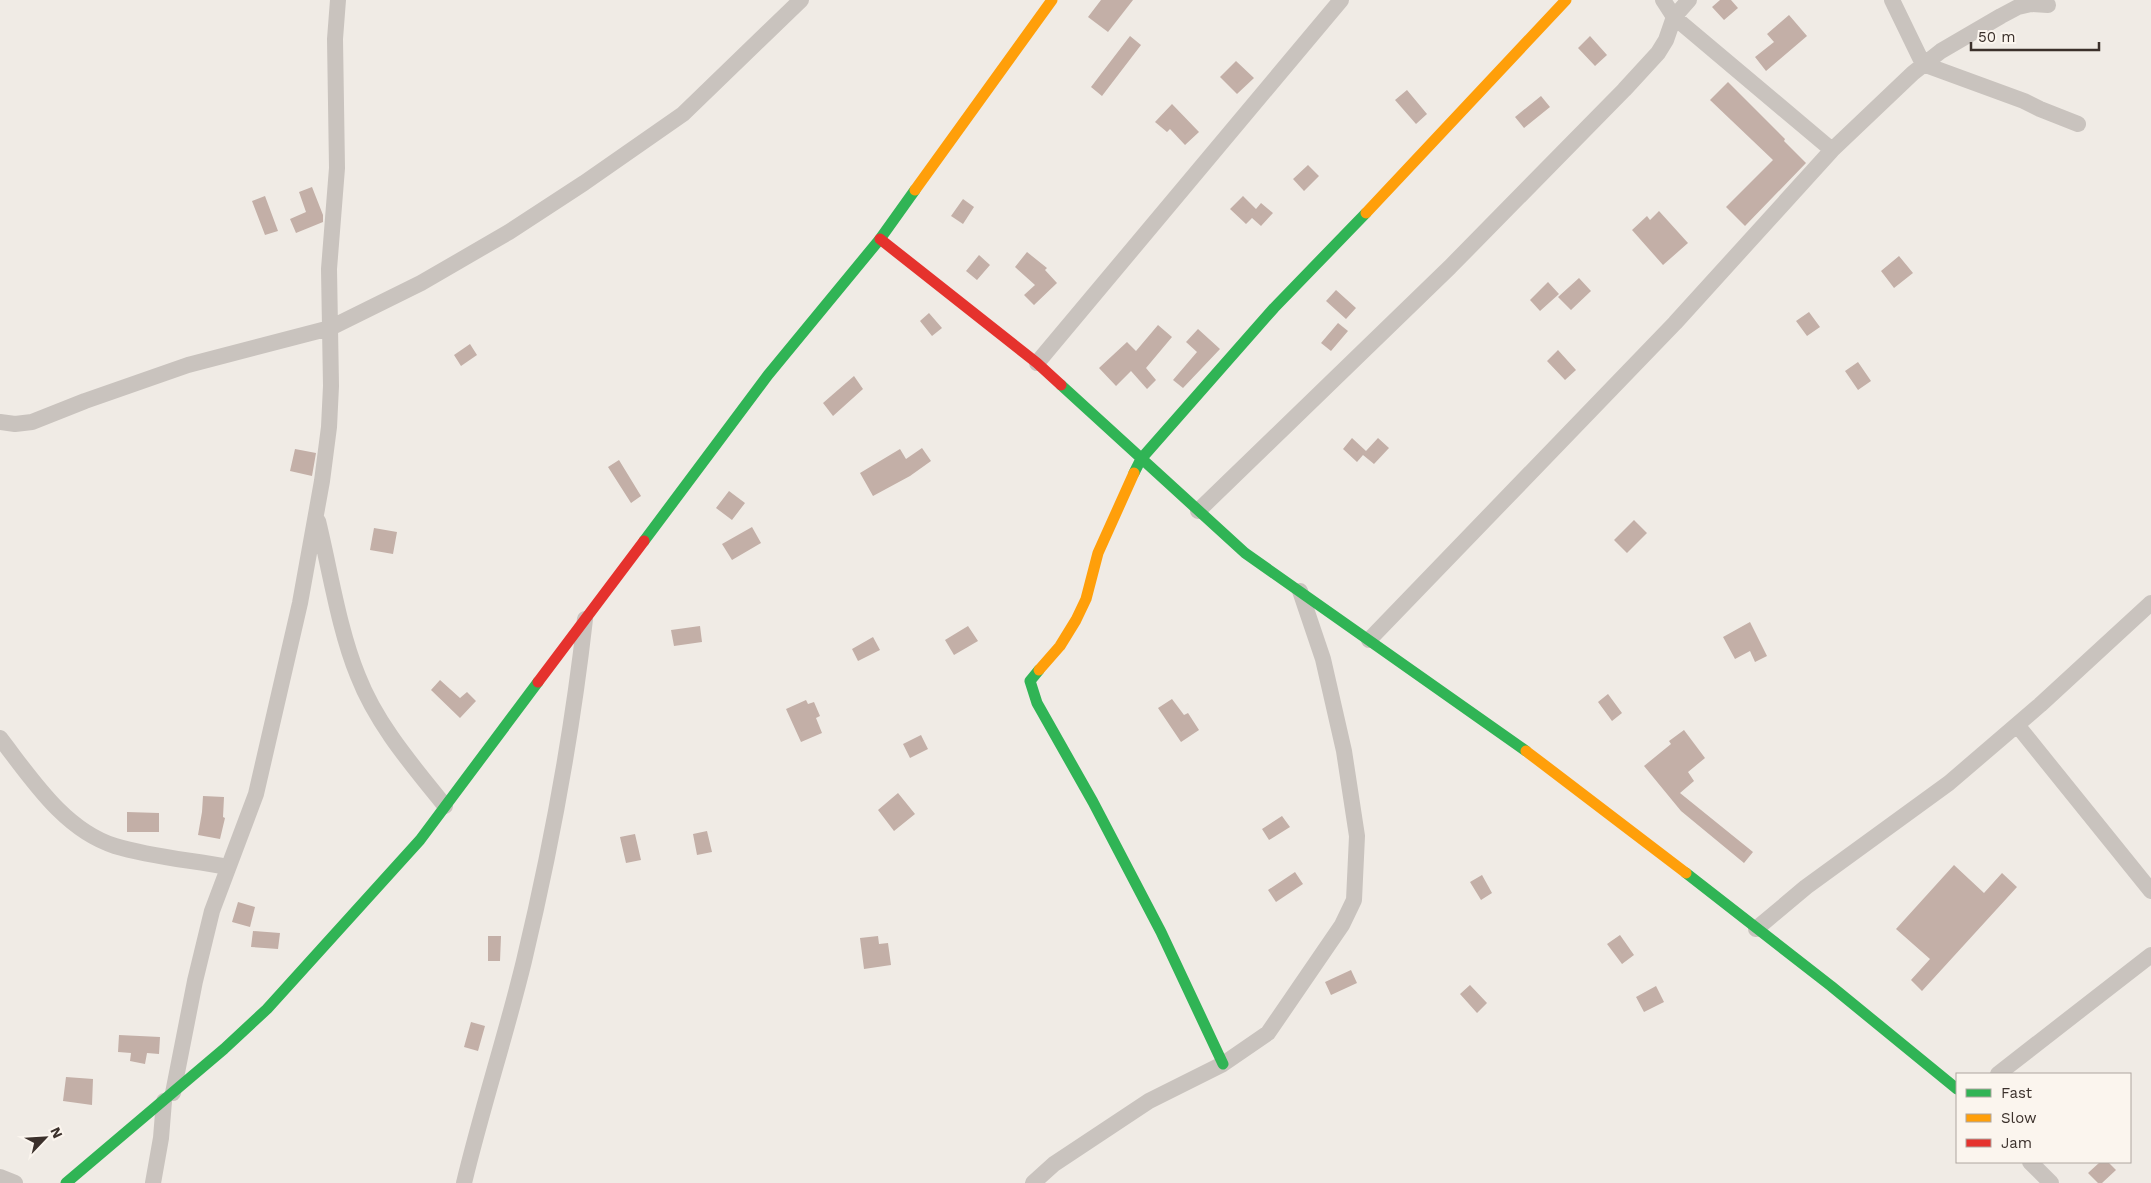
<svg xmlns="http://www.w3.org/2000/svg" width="2151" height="1183" viewBox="0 0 2151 1183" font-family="'Work Sans',sans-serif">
  <rect width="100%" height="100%" fill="#f0ebe5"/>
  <path fill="#c3afa7" d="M1101,0H1133L1108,32L1088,17Z
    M1720,0H1731L1738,8L1724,20L1712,7Z
    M1789,15L1807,36L1766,71L1755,57L1774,42L1767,34Z
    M1130,36L1141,45L1102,96L1091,87Z
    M1590,36L1607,55L1595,66L1578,48Z
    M1236,61L1254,78L1237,94L1220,77Z
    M1728,82L1785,139L1784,141L1806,163L1745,226L1726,207L1773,160L1710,100Z
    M1407,90L1427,114L1416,124L1395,100Z
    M1541,96L1550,107L1524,128L1515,117Z
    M1172,104L1199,132L1185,145L1170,129L1167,132L1155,122Z
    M1308,165L1319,176L1304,191L1293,179Z
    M312,187L323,215V222L296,233L290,219L306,212L299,192Z
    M265,196L278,231L265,235L252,201Z
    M1243,196L1256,209L1261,203L1273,213L1261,226L1252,218L1246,224L1230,209Z
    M963,199L974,207L963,224L951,216Z
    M1659,211L1688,243L1663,265L1632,230L1647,216L1650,220Z
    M1027,252L1047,268L1045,270L1057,283L1034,305L1024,295L1035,285L1015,267Z
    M979,255L990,265L977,280L966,271Z
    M1899,256L1913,273L1894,288L1881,271Z
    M1579,278L1591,291L1571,310L1558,297Z
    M1548,282L1559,294L1540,311L1530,300Z
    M1336,290L1356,308L1346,319L1326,301Z
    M1809,312L1820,327L1807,336L1796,321Z
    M929,313L942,328L932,336L920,321Z
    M1338,323L1348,331L1331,351L1321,343Z
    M1158,325L1172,337L1146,368L1156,380L1147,389L1131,371L1116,386L1099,368L1127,342L1136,351Z
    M1198,329L1220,349L1183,388L1173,380L1197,352L1186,342Z
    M470,344L477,355L461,366L454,355Z
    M1558,350L1576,370L1565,380L1547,361Z
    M1858,362L1871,381L1858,390L1845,371Z
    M854,376L863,389L833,416L823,403Z
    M1352,438L1366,451L1378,438L1389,448L1374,464L1363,455L1357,462L1343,449Z
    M922,448L931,461L910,476L873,496L860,473L900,449L906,459Z
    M295,449L316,453L312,476L290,471Z
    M619,460L641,496L631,503L608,467Z
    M729,491L745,503L732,520L716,508Z
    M1634,520L1647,533L1627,553L1614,540Z
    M752,527L761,543L732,560L722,544Z
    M374,528L397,532L393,554L370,550Z
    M1750,622L1767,656L1755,662L1750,651L1735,659L1723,637Z
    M700,626L702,642L674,646L671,630Z
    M968,626L978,641L954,655L945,640Z
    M873,637L880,650L858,661L852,649Z
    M440,680L460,698L467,692L476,701L460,718L431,690Z
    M1608,694L1622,713L1612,721L1598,702Z
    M1172,699L1184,715L1188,713L1199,730L1181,742L1158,708Z
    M806,700L808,704L814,702L820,716L816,718L822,733L801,742L786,709Z
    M1684,730L1705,758L1688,772L1694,781L1680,793L1753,852L1744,863L1681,811L1644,766L1671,744L1669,741Z
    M921,735L928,749L910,758L903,744Z
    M898,793L915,814L894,831L878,810Z
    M203,796L224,797L223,817L225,818L220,839L198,835L202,812Z
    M127,812L159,813V832H127Z
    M1282,816L1290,827L1269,840L1262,829Z
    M707,831L712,852L697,855L693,834Z
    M635,834L641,860L626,863L620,837Z
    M1954,865L1984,893L2002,873L2017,887L1922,991L1911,980L1930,959L1896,929Z
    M1295,872L1303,884L1276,902L1268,890Z
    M1482,875L1492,893L1481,900L1470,882Z
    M238,902L255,907L250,927L232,922Z
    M253,931L280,933L278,949L251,947Z
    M1620,935L1634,955L1622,964L1607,944Z
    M488,936H501L500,961H488Z
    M878,936L879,944L888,943L891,965L864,969L860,938Z
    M1351,970L1357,983L1331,995L1325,982Z
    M1470,985L1487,1003L1477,1013L1460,994Z
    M1656,986L1664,1002L1644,1012L1636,997Z
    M471,1022L485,1026L478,1051L464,1047Z
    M119,1035L160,1037L159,1054L147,1053L145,1064L130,1061L131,1053L118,1052Z
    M66,1077L93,1079L92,1105L63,1101Z
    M2100,1162H2108L2116,1170L2102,1183H2098L2088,1173Z"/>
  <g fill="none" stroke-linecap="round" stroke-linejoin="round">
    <path stroke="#c9c3be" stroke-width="16" d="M1663,0L1674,17L1832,150
      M1892,0L1923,64L2024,101L2040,109L2078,124
      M1037,363L1341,0
      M0,422L15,424L32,422L85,401L188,365L330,328L421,283L509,232L584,183L683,114L801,0
      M1198,511L1450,267L1624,90L1658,53L1666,40L1674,17L1689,0
      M318,521C330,570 339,630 358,676C377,725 413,766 445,806
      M1369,640L1675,323L1832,150L1913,73L1941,51L2001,16L2018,7L2031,4L2048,5
      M2017,725L2151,891
      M0,738C31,778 64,830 115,846C151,857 191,860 228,867
      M1756,929L1806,887L1949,783L2040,705L2151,603
      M1998,1074L2151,955
      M173,1093L195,981L212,911L256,794L300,603L322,481L329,427L331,386L329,269L337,168L335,39L338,0
      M2030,1162L2051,1183
      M0,1177L15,1183
      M153,1183L161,1138L164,1101
      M464,1183C482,1108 506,1035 524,961C551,848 572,734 585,619
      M1033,1183L1054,1164L1149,1101L1223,1064L1268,1033L1342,925L1354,900L1357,836L1344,751L1323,659L1300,591"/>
    <path stroke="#30b455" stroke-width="11" d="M1061,385L1245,553L1526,751
      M1134,473L1141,459L1274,308L1366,213
      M644,541L768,375L880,239L915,190
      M1039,670L1030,681L1037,703L1093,802L1161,932L1223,1064
      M1686,873L1831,986L1957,1089
      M66,1183L224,1049L267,1009L420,840L538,682"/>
    <path stroke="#ff9f0a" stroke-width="11" d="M915,190L1052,0
      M1366,213L1566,0
      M1039,670L1060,646L1076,620L1086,599L1098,553L1134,473
      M1526,751L1686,873"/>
    <path stroke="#e5322d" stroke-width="11" d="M880,239L1037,363L1061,385
      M538,682L644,541"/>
  </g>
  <rect x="1956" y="1073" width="175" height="90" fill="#fbf5ee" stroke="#aea6a0"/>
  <rect x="1966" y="1089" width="25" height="8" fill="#30b455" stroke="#aea6a0"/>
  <text x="2001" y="1098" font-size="15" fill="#3b302b">Fast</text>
  <rect x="1966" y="1114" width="25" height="8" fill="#ff9f0a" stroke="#aea6a0"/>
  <text x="2001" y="1123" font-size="15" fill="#3b302b">Slow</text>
  <rect x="1966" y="1139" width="25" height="8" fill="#e5322d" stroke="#aea6a0"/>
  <text x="2001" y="1148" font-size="15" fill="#3b302b">Jam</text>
  <g transform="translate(45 1138) rotate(65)" stroke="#fbf5ee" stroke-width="4" paint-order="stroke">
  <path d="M0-4L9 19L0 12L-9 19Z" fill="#3b302b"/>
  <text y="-8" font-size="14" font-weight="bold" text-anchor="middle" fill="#3b302b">N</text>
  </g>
  <path d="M1971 42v8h128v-8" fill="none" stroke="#3b302b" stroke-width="2.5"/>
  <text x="1978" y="42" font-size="15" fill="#3b302b" stroke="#fbf5ee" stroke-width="4" paint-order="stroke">50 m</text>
</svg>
